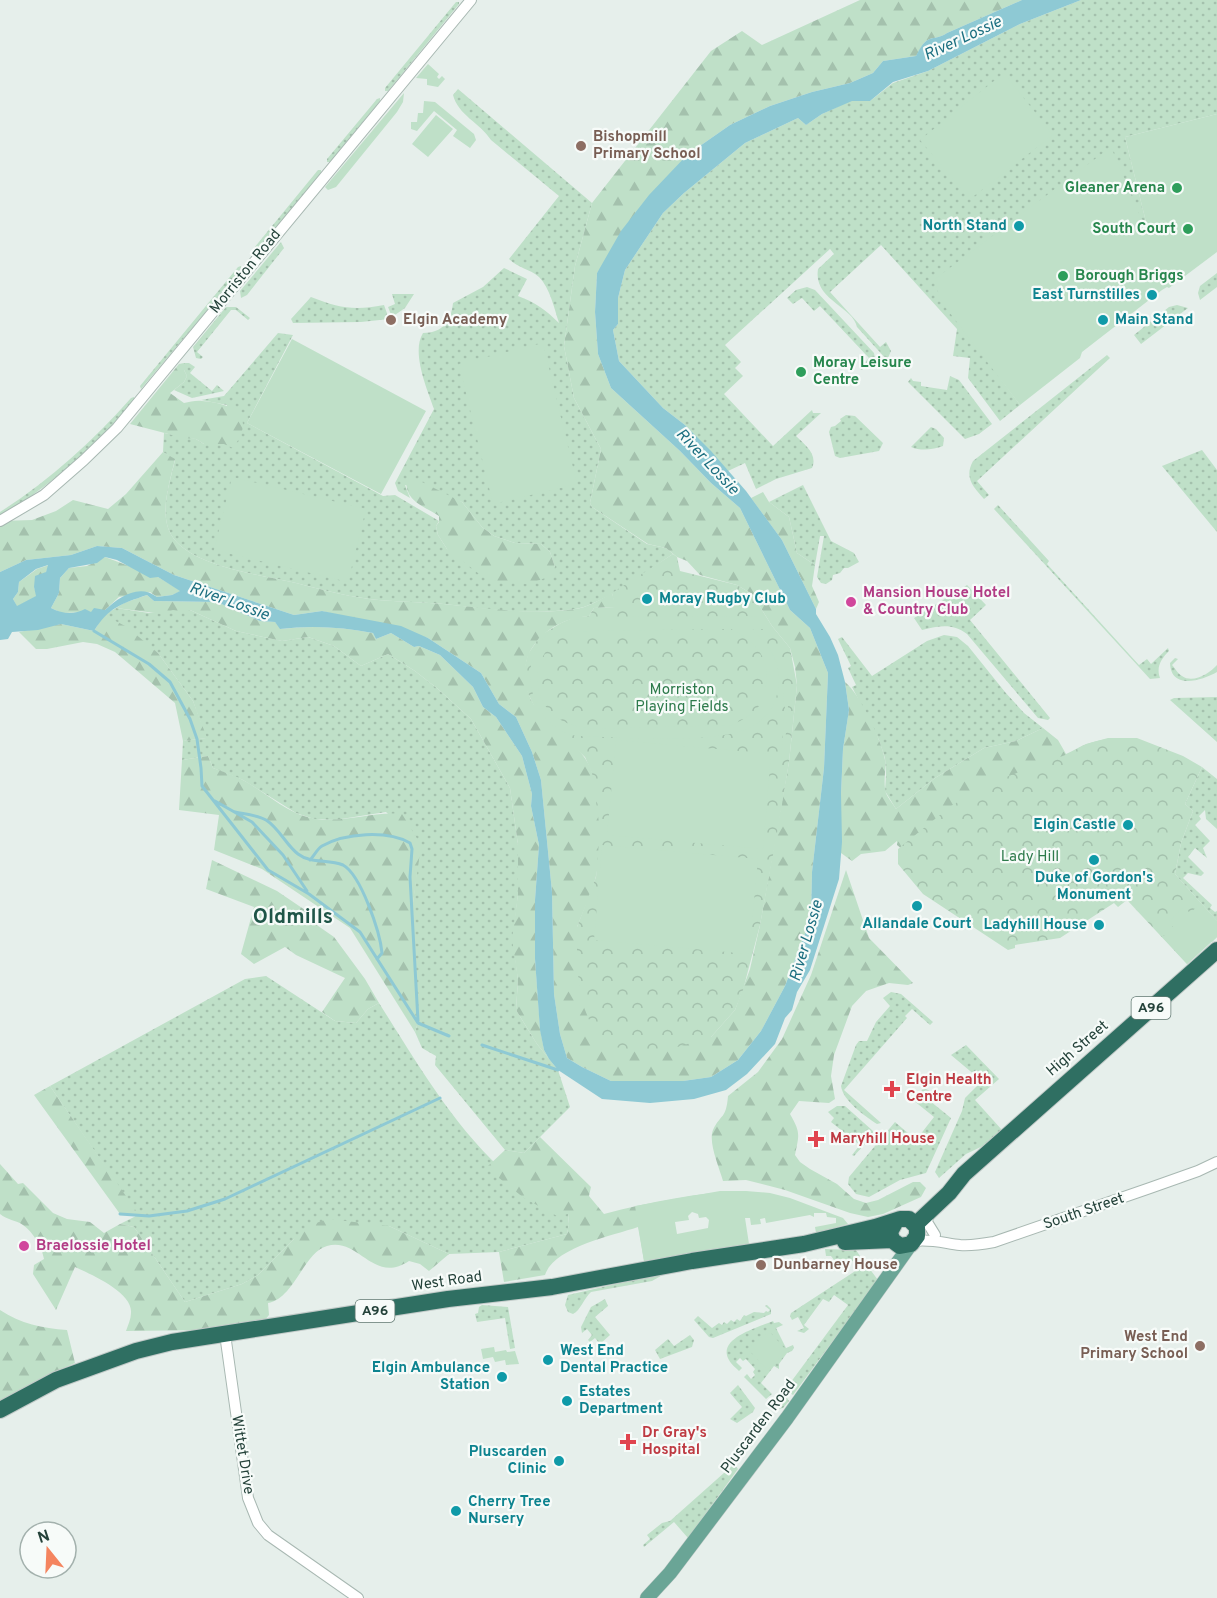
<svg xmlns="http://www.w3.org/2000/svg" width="1217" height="1598" viewBox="0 0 1217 1598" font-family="Overpass,sans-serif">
  <defs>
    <pattern id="grass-dots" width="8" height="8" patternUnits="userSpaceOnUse" patternTransform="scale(1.5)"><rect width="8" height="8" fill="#bfe0c8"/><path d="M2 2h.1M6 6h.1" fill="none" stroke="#a4c1ad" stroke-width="1.8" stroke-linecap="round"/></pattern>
    <pattern id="forest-firs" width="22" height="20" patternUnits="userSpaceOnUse" patternTransform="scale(1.5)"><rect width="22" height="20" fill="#bfe0c8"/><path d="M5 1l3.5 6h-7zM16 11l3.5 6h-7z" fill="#a4c1ad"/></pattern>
    <pattern id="park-crowns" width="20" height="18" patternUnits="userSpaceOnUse" patternTransform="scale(1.5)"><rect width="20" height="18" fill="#bfe0c8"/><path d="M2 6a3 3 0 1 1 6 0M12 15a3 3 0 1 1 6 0" fill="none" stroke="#a4c1ad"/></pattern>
  </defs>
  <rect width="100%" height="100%" fill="#e6efeb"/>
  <path fill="url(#grass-dots)" d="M1081,0H1217V114L1125,137L1146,222L1141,226L1080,171L958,263L998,375L1020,405L1000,421L968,378L970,358L953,356L957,329L881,245L830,292L880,347L886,342L891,351L887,360L857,327C853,306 813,300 818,269L834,254L830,249L725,345L741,362L735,368L743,376L724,394L773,446L812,410L813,413H821L796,436C805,445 818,454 812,468L776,479L756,489L745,463L728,471L685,425L663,408L619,361L613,330L618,324V298L625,270L663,213L684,193L745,143L798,118L806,125L822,114L852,100L870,101L893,83L928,71L1020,24Z
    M456,2H459V4L388,91H385V88Z
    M458,89L592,203L575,266L564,346L574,398L601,449L590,503L592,507L647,544L666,548L673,554C650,569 600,606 575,609C535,615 492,610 453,605C421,601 389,603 357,597C337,594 316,588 296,583C261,575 196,567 174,539C157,517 170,483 175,460L163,452L164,433L196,439L204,444H224L227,405L201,400L224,396L278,333L293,335L247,423L383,496L395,495L439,521L436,526L438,535L447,549L555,567L550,552L541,544L515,543L494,536L482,527L462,502L405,485L410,498L398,491L395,483L434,409C427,389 411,352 423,333C443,333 451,321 453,303L483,287L504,268L527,279L518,296C535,302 547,311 559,323C554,308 550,288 539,277C530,269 518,268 509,259L559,196L491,140C480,123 458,115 453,95Z
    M380,98V101L330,162H327V159L377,99Z
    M318,170H321V173L257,251H254V248Z
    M281,242L284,248L247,295L241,298L240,291Z
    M241,266V270L141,389L140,386L238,267Z
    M1217,273V287L1200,300L1198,293L1200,286Z
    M807,287L815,290L874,353L875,358L862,370L859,368L869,358L820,306L814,311L802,298L793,304L787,298L796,290Z
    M392,294H414L405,308L392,317L388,307L395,304Z
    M311,297C339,308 354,311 384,305L389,319L361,322L293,323L291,319Z
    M1177,305L1188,308L1141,344L1134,335L1169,307Z
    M226,307H236L250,318L248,320L236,310H231L197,352L203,357L201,359L196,358L193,347Z
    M1107,355L1110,358L977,481L989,495L984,499C973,486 964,478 973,461Z
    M184,363H189L195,367L190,373L212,391L217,385L224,391L192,398L174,390L184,382L187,376L184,370Z
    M950,376L959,380L992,424L979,434L965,439L908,382L911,378L913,381L921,382V386L947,390Z
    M134,397V400C96,446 51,485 0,517V512C50,480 92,442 131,398Z
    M846,415L855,416L883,443L879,451L840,458L835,456L829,432L831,427L835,426L841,421L840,419Z
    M931,427L936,429L944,438L943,446C933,450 920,451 911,447Z
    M1202,450L1217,470V532L1162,466Z
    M803,485L831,541L854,553L859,562L848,568H844L840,573L833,575L832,580L826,584L821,583L817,577L824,536H820L815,565L797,553L789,517L769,502Z
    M998,505L1049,561L1047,564L1139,665L1147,659L1151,664L1168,648L1169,651C1161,659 1156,667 1160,678L1150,679L994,509Z
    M967,585L986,605L970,620L1050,718L1048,720L1038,718L967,634C952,623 940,626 922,630L914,618Z
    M116,608L149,613L171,610H190L236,631L282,641L308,637L334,646L361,666L388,654L415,671L438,689L471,719L510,788L518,845V894L513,939L518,980L516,1010L537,1044L558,1070L570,1107L524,1153L505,1150L435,1065L436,1056L422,1048L415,1032L418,1022L412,911L420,845L386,812L335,820L314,819L296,813L243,780L213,768L208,756L182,760L183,741L206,738L193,701L158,653L104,615Z
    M944,635L957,637L968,646L1005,692L1024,713L1043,728L1016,741L984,748L935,778L896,809L885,791L886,775L885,758L879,740L852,687L856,685L848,668L851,666L838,639L842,637L872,676L927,641Z
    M1175,658L1178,659L1172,665C1175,668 1178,674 1182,676C1193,684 1210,673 1217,665V672C1201,681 1171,690 1170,663Z
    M1217,697V742L1170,700L1174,698Z
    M1202,767L1217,779V829L1206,819L1205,810L1199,816L1201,819L1195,825L1210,841L1203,848L1207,858L1195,848L1188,857L1204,873L1201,876L1188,873L1183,878L1212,905L1210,908L1215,912L1217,911V921L1175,874L1181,843L1193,811L1185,804Z
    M266,976L335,1021L356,1023L368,1009L379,1003C421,1069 466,1149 532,1193C543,1201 556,1207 568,1214L569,1224L567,1234L499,1252L449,1254L389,1226L294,1239L258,1275L242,1284L185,1302L134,1227L120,1224L138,1215L50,1086L245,979Z
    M891,992L901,994L933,1022L930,1025L912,1009L905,1016L907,1018L844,1090L881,1123L877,1124C865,1116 843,1101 841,1086L856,1045L859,1041H867L876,1022L890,1006L883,998Z
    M966,1045L999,1079L975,1100L1002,1130L985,1145L966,1154L939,1178L935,1172L962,1111L965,1098L982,1081L951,1055Z
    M924,1088L930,1091L925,1097L951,1118L926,1173L900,1180L869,1197L856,1194L848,1184L849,1177L895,1122L916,1140L934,1117L913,1100Z
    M837,1106H845L873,1131V1135L854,1156L852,1155L860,1145L831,1122L834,1118L828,1112Z
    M825,1249L856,1250L860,1256L841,1269L831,1256H826Z
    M866,1264L878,1280L793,1395L790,1393L787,1398L789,1401L783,1408L779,1409V1398L848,1305L834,1295L829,1302L823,1299L804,1325L809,1329L804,1333L797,1331L804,1328L798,1317L792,1320L790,1316L791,1313Z
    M668,1272L652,1281L591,1292C584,1298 581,1310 573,1314L568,1312L565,1305L568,1295Z
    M605,1299L608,1306L595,1317L610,1335L600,1344L595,1338L590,1342L588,1340L592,1335L587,1329L582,1333L581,1327L591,1307Z
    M482,1305L508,1307L515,1348L510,1349L505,1318L477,1322L475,1314L478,1313L479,1307Z
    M767,1305L771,1309V1314L713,1338L709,1337L694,1320L698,1316L712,1328L719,1323L722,1325L724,1322L727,1324L731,1320L734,1322L737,1319L740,1321L744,1315L746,1316L754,1312L764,1313L766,1311L768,1312L770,1310L765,1306Z
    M773,1321L774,1323L779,1322L783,1325L776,1328L786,1348L793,1345L794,1348L792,1351L787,1353L779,1364V1369L774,1366L761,1383L772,1394L766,1399L744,1377L747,1374L751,1379L755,1375L753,1372L755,1369L746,1359L743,1361L740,1358L736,1362L742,1368L739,1371C736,1368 731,1364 729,1360C716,1338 760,1327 773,1321Z
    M690,1335L694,1340L692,1347L660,1359L655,1350L668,1339L674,1346Z
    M738,1385L755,1408L753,1412L737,1423L730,1419L742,1407L730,1393Z
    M734,1464L738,1469L688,1538L674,1522L644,1547L643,1545L650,1539L647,1535L662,1523L670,1521Z"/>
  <path fill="url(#forest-firs)" d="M860,0H1022L947,33C940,39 930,36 924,43C921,46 919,52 916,56L883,61L873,73L850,83L812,92L770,106L730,125L687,155L597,273L595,312L598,354L611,388L680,451L711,483L740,508L790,610L810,628L828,673L824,768L812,872L811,918L785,986L761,1031L738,1060L711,1077L683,1081H611L582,1067L567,1058L560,1034L554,994L552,892L541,780L532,752L516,717L499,704L481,673L428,638L322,611L294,615L174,575L122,548L97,546L71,555L26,560L0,572V521L32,520L56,511L73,500L108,509L126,494L163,452L175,459C170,483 157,517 174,539C196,567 261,575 296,583C316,588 337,594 357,597C389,603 421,601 453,605C492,609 535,615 575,609C587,608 601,599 612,593L616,607L594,608L589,616C565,618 546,628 532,648C526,657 525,667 525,678C529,724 579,734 592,772C602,803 603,844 596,876C592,893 583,911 577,927L711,1037L735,1010L750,969L760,925L789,762L797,685L795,667L790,648L772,626L752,594L737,585L700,575L687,561L677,557L666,548L648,544L592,507L590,503L601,449L574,398L564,346L575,266L592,203L711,51L742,31L762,45Z
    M184,363V370L187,376L184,382L170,393L184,403C190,402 196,400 202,401C218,402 249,408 242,431C241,437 236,443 233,448L224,444H204L196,439L184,438L130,424L179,364Z
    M408,475L462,502L482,527L494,536L515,543L541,544L550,552L555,567L551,576L528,584L487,580L447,549L438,535L436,526L439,522V516C422,505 401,500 408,475Z
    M763,492L769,502L789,517L797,553L815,565L812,586L819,602L816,609L782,540L751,498Z
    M105,557L158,577L181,591L172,595L157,597L150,592L119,597L105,610L91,612L62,613L51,608L59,593L60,578L69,568L87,566Z
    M49,565L46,572L34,587L37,596L17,607L13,599L18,592L19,582L37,569Z
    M147,595L154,601L217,602L260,621L275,622L281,629C313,625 342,627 373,633L376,639L391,633L414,647L419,646L440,655L473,687L483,707L496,717L522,756L532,794L531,806L539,845L535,900V959L540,1028L544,1050L549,1059L537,1044L516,1010L518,980L512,939L518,894V845L510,788L471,719L438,689L415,671L388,654L361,666L334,646L308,637L282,641L236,631L190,610L181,612L173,610L163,614L116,608L124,603Z
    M104,615L127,627L158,653L193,701L207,738L183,741L175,703L115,652L97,644L83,642L47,649H36L19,632L61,624L94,631Z
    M845,682C860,694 882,741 885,760C886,770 883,784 886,793C888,798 893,804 896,809L935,778L984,748L1016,741L1043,728L1058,740L1066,754C1073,751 1080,746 1087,744C1123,732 1138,739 1171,754L903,850L897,845V841L885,851L861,854L852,861L841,853V794L843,749L849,710Z
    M208,756L213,768C223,772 234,775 243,780C267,793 288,815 316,819C345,823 373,811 402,814L421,845L412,911L418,1022L415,1032L350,928L262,869L214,850L219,815L179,810L182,760Z
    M212,860L277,891L305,910L311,921L334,937L365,979L379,1003L368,1009L356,1023L335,1021L322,1012L345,978L296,955L285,947L254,964L241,954L254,907L206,889Z
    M846,870L869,938L913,983L908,985L889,983L866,991L852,1006L834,1055L831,1076L835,1099L829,1103L799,1101L790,1114C801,1133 799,1135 795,1155L800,1162L810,1169L837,1184L854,1199L866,1203L878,1200L913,1182H920L926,1188L921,1197L883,1214L868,1217L850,1213L785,1190L746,1180L723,1181C719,1167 708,1142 713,1130C721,1113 726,1120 728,1096L758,1072L782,1039L811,975Z
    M50,1086L139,1215L120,1214L34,1095Z
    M540,1137L591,1187L589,1196L604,1214C650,1202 698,1192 746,1191L750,1218L704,1203L669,1224L644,1261L638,1227C612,1236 554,1247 545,1275L504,1282L499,1252L567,1234L569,1223L568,1214L557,1216L524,1198L499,1178L488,1166L505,1150L524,1153Z
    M0,1164L18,1184L23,1183L53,1213L67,1219L90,1222L104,1233L120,1224L134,1227L185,1302L242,1284L258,1275L294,1239L313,1224L328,1219L389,1226L449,1254L429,1271L420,1264L409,1261C373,1285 359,1237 327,1246C304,1252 294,1299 268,1303L269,1315L264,1321L207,1330L126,1331C128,1325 131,1319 131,1313C133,1292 90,1274 75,1267L56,1310L33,1274L34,1265L44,1259C42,1247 33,1232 23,1225C16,1220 7,1220 0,1214Z
    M0,1310C21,1324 42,1328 67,1330L75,1363L44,1377L0,1401Z"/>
  <path fill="url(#park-crowns)" d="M673,554L677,557L680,571L737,585L752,594L772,626L790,648L797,685L789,762L778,828L760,925L743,990L735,1010L711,1037L674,1048L633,1050L609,1046L594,1032L583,1005L577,969V927L596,877L600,830L592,773L585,757L538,714L526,689L523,674L528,654L541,635L561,623L575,617L589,616L594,608L615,607L612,593Z
    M1108,738H1137L1183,756L1202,767L1185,804L1193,811L1181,843L1175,874L1217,921V937L1187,964L1127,900L1118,907L1114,903L1060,938L1015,945V948L1008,950L923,894L898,864V849L951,806L990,783L1068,754L1086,744Z"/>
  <path fill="#bfe0c8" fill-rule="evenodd" d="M428,64L439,74L437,77L439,79L442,76L445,79L438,87L427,85V79L416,78Z
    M1004,73L1053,135L970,199L920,140Z
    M404,93L403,102L397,112L336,187L328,190L325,187Z
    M424,101L435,102L474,134L476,140L470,148L453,136L457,130L434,111L417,131L411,129V122H417L418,113H423Z
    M1217,114V252L1169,288L1167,287L1162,290L1082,352L1080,358L1020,405L940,300L935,279L1111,147L1140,216L1141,226L1145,231L1150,230L1146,222L1125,137Z
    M436,115L453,129L428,157L412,144Z
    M292,339L426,411L381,494L247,423Z
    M543,343L577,484L493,504L459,364Z
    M232,477L366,509L348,582L214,550Z
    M765,616V629L752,630C770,646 783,665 778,689C776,705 767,718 753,726C719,746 618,737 576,736C524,725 512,646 563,624C576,618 590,618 604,617ZM731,629C754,641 770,656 766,684C765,692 764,699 759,706C752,715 742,720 732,725L594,729C582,727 570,726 559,719C529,700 531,655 561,637C571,632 581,631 592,631Z
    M784,690H792L791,706H788L784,758H781L785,706L783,705Z
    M616,740L771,754L763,849L607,835Z
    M602,845L758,859L749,954L594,940Z
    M1191,893L1217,921V937L1212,942L1208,940L1202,945V950L1187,964L1154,928L1155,926L1164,936L1174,928L1168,922L1184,907L1190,913L1199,905L1190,894Z
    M720,1191H746L770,1193L790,1198L843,1218L848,1224L816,1233L815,1227L836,1223V1218L827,1217L826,1213H814V1217L810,1215L766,1223L765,1218L760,1219L761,1224L751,1225L750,1218H745L749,1244L644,1261L635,1206ZM692,1212L698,1214L699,1218L706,1217L709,1220L708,1228L677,1234L675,1222L689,1220L688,1216Z
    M769,1331L787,1351L767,1370L748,1349Z
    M494,1347L495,1352L506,1350L507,1352L515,1351L519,1364L506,1365L505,1360L495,1362L493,1357L483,1359L481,1349Z"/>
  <path fill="#8ec9d4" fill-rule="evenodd" d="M1022,0H1081L1020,24L928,71L893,82L870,101H852L822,114L806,125L798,118L745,143L684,193L663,213L625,270L618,298V324L613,330L619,361L663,408L685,425L711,451L746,491L782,540L816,609V614L830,637L838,655L845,682L849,710L843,749L841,794L842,842L839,879L810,970L797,992L792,1010L785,1018L775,1044L747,1074L726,1090L694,1099L650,1103L602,1099L558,1070L549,1059L544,1050L540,1030L535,959V900L539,845L531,806L532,794L522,756L496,717L483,707L473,687L440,655L419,646L414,647L391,633L376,639L373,633C342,627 312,625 280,629L275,622L260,621L217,602L154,601L147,595C121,604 109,607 94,631L61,624L38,630L12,632L8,639L0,640V572L26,560L71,555L97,546L122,548L174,575L294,615L322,611L401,626L428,638L481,673L499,704L516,717L532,752L541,780L552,892L554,994L560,1034L567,1058L582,1067L611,1081H683L711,1077L738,1060L761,1031L785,986L811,918L812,872L824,768L828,673L810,628L790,610L740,508L711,483L680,451L611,388L598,354L595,312L597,273L621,231L649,195L687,155L730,125L770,106L812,92L850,83L873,73L883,61L916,56C918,52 921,46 924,43C930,36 940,39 947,33ZM105,557L117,560L150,578L158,577L180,591L172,595L157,597C139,583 119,597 105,610L94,608L91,612L85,609C74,615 63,614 51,608L59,593L60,578L69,568L97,563ZM48,565L46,572L35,576L34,587L36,596L17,606L13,599L18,592L19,582L36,569Z"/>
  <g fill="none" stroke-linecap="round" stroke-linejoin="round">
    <path stroke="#8ec9d4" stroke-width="3" d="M94,631L149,664L170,682L190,719L197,739L201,768L202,786L268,870L309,894L360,932L418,1023L449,1036
      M215,801L252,822L283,855L307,891
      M235,812C244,814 258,815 266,820C279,828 286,845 298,854C311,864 328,859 343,865C361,875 380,932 382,953L377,959
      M310,860C314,856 317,849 322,846C345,833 387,830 410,843L412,849L410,877L418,1021
      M482,1045L558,1070
      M120,1214L149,1216L187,1211L225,1199L440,1098"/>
    <g stroke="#a8b8b2" stroke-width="12">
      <path id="minor" d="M0,521L44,495L84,460L117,428L471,0
        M929,1211L927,1222L935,1235
        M915,1241C930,1239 944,1243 960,1245C971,1246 983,1244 994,1242L1150,1188L1198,1171L1217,1162
        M225,1334L248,1498L258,1523L268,1535L358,1598"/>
    </g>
    <g stroke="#c2cac8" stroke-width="15">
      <path id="major" d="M647,1598L670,1573L787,1418L911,1244"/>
    </g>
    <g stroke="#c2cac8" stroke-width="18">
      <path id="highway" d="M915,1225L949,1193L964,1174L1217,950
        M845,1242L892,1240
        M0,1410L56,1380L136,1351L172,1342L448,1299L552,1287L692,1261L804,1244L875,1227L900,1219H909L917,1227V1236L911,1244L900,1246L892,1240L890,1232L896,1221"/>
    </g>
    <use href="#minor" stroke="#fff" stroke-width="10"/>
    <use href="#major" stroke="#6aa596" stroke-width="14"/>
    <use href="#highway" stroke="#2f6f62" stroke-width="16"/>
  </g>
  <g fill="#8d6e63" stroke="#f7fbf9" stroke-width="2">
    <circle cx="581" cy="146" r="6"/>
    <circle cx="391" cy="320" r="6"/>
    <circle cx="761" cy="1265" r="6"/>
    <circle cx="1200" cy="1346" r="6"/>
  </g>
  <g fill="#2e9e5b" stroke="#f7fbf9" stroke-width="2">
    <circle cx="1177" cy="188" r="6"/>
    <circle cx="1188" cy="229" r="6"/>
    <circle cx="1063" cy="276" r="6"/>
    <circle cx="801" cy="372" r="6"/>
  </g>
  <g fill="#0f9aa8" stroke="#f7fbf9" stroke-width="2">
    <circle cx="1019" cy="226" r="6"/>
    <circle cx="1152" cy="295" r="6"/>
    <circle cx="1103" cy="320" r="6"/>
    <circle cx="647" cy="599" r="6"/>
    <circle cx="1128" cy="825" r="6"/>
    <circle cx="1094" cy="860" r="6"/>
    <circle cx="917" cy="906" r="6"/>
    <circle cx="1099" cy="925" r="6"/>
    <circle cx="548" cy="1360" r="6"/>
    <circle cx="502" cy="1377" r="6"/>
    <circle cx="567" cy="1401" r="6"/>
    <circle cx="559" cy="1461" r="6"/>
    <circle cx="456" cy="1511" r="6"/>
  </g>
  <g fill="#d1479c" stroke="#f7fbf9" stroke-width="2">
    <circle cx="851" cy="602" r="6"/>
    <circle cx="24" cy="1246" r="6"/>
  </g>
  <g fill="#e0444e" stroke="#f7fbf9" stroke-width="2">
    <path d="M889 1080h6v6h6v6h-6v6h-6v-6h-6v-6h6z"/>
    <path d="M813 1130h6v6h6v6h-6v6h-6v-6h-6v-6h6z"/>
    <path d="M625 1433h6v6h6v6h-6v6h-6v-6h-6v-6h6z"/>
  </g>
  <g text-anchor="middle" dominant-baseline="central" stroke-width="4.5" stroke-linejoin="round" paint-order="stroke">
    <g fill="#f7fbf9" stroke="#637a73" stroke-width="1.5">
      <rect x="1131.5" y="997" width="39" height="22" rx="4.5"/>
      <rect x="355.5" y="1300" width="39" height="22" rx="4.5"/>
    </g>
    <g font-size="14" font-weight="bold" fill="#24423a">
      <text x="1151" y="1008">A96</text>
      <text x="375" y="1311">A96</text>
    </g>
    <g font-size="15" font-weight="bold" fill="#785e54" stroke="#f7fbf9" text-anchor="start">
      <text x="593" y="137">Bishopmill<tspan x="593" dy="17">Primary School</tspan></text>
      <text x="403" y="320">Elgin Academy</text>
      <text x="773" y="1265">Dunbarney House</text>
      <text x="1188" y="1337" text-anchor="end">West End<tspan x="1188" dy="17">Primary School</tspan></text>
    </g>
    <g font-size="15" font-weight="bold" fill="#27864d" stroke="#f7fbf9" text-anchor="end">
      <text x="1165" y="188">Gleaner Arena</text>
      <text x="1176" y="229">South Court</text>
      <text x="1075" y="276" text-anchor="start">Borough Briggs</text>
      <text x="813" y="363" text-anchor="start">Moray Leisure<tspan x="813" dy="17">Centre</tspan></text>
    </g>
    <g font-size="15" font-weight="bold" fill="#0d838f" stroke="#f7fbf9" text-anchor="end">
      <text x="1007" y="226">North Stand</text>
      <text x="1140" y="295">East Turnstilles</text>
      <text x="1115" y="320" text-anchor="start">Main Stand</text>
      <text x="659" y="599" text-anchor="start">Moray Rugby Club</text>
      <text x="1116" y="825">Elgin Castle</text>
      <text x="1094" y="878" text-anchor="middle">Duke of Gordon's<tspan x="1094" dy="17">Monument</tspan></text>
      <text x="917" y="924" text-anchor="middle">Allandale Court</text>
      <text x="1087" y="925">Ladyhill House</text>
      <text x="560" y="1351" text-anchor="start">West End<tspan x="560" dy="17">Dental Practice</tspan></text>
      <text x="490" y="1368">Elgin Ambulance<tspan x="490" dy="17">Station</tspan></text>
      <text x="579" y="1392" text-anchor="start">Estates<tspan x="579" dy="17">Department</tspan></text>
      <text x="547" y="1452">Pluscarden<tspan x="547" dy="17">Clinic</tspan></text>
      <text x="468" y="1502" text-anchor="start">Cherry Tree<tspan x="468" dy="17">Nursery</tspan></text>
    </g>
    <g font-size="15" fill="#24423a" stroke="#f7fbf9">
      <text transform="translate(246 272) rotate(-51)">Morriston Road</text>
      <text transform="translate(1078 1049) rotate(-41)">High Street</text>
      <text transform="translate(1084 1212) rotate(-19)">South Street</text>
      <text transform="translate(447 1282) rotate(-8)">West Road</text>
      <text transform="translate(759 1427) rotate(-53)">Pluscarden Road</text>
      <text transform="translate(242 1455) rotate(81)">Wittet Drive</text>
    </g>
    <g font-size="15" font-weight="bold" fill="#b23c85" stroke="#f7fbf9" text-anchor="start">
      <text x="863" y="593">Mansion House Hotel<tspan x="863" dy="17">&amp; Country Club</tspan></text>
      <text x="36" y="1246">Braelossie Hotel</text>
    </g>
    <g font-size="15" fill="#2d7a4b" stroke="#f7fbf9">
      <text x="682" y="690">Morriston<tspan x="682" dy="17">Playing Fields</tspan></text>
      <text x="1030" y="857">Lady Hill</text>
    </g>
    <g font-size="15" font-weight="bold" fill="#be3a42" stroke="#f7fbf9" text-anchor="start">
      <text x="906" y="1080">Elgin Health<tspan x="906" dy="17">Centre</tspan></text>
      <text x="830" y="1139">Maryhill House</text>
      <text x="642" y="1433">Dr Gray's<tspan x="642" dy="17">Hospital</tspan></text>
    </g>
    <g font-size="16" font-style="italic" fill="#1c6f80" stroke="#f7fbf9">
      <text transform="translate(963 39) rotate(-25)">River Lossie</text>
      <text transform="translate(707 462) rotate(47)">River Lossie</text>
      <text transform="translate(229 602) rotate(20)">River Lossie</text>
      <text transform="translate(807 941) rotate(-74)">River Lossie</text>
    </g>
    <g font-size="21" font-weight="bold" fill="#1f5548" stroke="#f7fbf9">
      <text x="293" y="917">Oldmills</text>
    </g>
  </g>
  <g transform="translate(48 1550) rotate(342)"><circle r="28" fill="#f7fbf9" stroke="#a3b1ad" stroke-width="1.5"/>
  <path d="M0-4.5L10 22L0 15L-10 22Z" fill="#f4845f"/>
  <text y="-9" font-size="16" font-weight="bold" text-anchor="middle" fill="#24423a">N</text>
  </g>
</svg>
